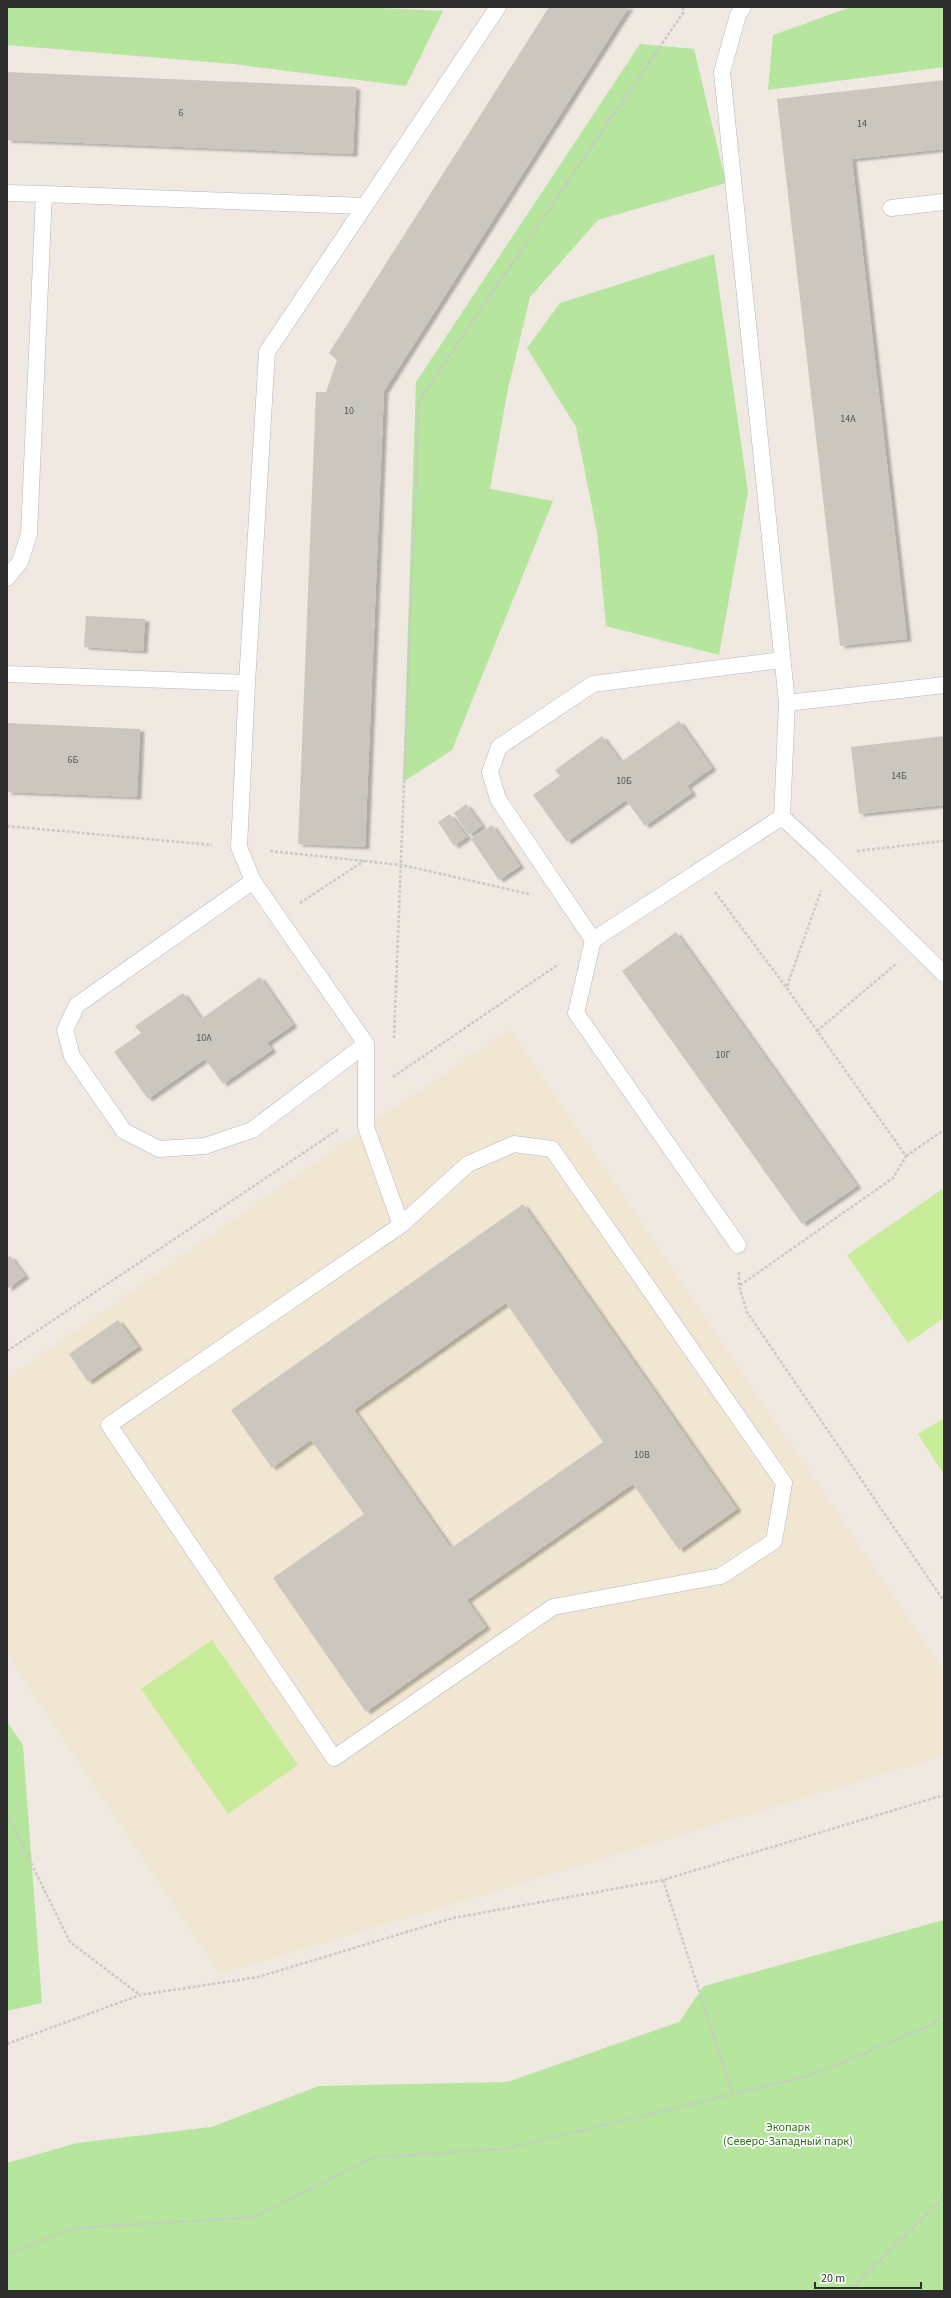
<svg xmlns="http://www.w3.org/2000/svg" width="951" height="2298" viewBox="0 0 951 2298" font-family="'Source Sans 3',sans-serif">
  <defs>
    <filter id="shadow"><feDropShadow dx="4.5" dy="2.5" stdDeviation="1" flood-color="#0004"/></filter>
  </defs>
  <rect width="100%" height="100%" fill="#efe9e1"/>
  <path fill="#f0e6d1" d="M510,1029L944,1671V1756L220,1974L7,1654V1379L366,1127Z"/>
  <path fill="#b6e59e" d="M7,7H364L443,11L406,86L233,64L7,45Z
    M851,7H944V67L768,90L773,35Z
    M640,44L694,49L726,183L598,220L530,297L508,389L490,489L553,501L452,750L403,782L416,382Z
    M714,254L748,492L719,655L606,626L597,532L576,427L527,348L560,303Z
    M7,1722L23,1745L42,2003L7,2011Z
    M944,1920V2291H7V2163L77,2143L211,2127L319,2086L507,2082L679,2022L704,1986Z"/>
  <path fill="#c9ec9a" d="M944,1188V1318L908,1343L847,1255Z
    M944,1418V1475L918,1434Z
    M212,1640L298,1765L228,1814L141,1689Z"/>
  <path fill="#cbc7bf" fill-rule="evenodd" filter="url(#shadow)" d="M549,7H629L384,391L365,847L298,844L316,392H326L337,360L329,353Z
    M7,72L356,87L353,154L7,140Z
    M944,80V149L852,159L907,639L840,646L777,99Z
    M86,616L145,619L143,651L84,647Z
    M679,721L712,768L687,786L692,793L645,826L626,800L567,842L533,795L560,776L555,770L602,736L621,762Z
    M7,723L140,729L137,797L7,792Z
    M944,736V805L859,814L851,747Z
    M466,804L482,826L469,835L454,813Z
    M450,814L467,837L454,846L438,822Z
    M492,825L520,866L499,880L471,839Z
    M676,932L857,1186L802,1224L622,971Z
    M260,977L293,1025L267,1043L272,1050L223,1084L205,1059L148,1099L114,1052L141,1033L135,1026L183,993L201,1019Z
    M523,1204L737,1509L679,1550L633,1484L467,1600L486,1627L366,1712L273,1578L364,1514L311,1440L272,1468L231,1410ZM506,1303L603,1442L451,1548L354,1410Z
    M10,1256L25,1276L7,1289V1258Z
    M118,1320L138,1347L88,1382L69,1354Z"/>
  <g fill="none" stroke-linecap="round" stroke-linejoin="round">
    <g stroke="#b4b7c1" stroke-width="17">
      <path id="service" d="M7,193L44,194
        M891,208L944,202
        M7,578L20,562L29,534L44,194L364,206
        M7,674L247,683
        M787,703L944,685
        M782,817L823,855L944,974
        M253,881L77,1005L65,1030L72,1056L124,1131L159,1149L205,1146L252,1130L366,1044
        M593,940L782,817L787,703L722,72L738,15L743,7
        M514,1144L552,1149L784,1483L774,1541L721,1576L553,1607L334,1758L109,1425L401,1225L468,1164Z
        M401,1225L366,1127V1044L253,881L239,847L247,683L267,352L498,7
        M738,1245L576,1013L593,940L498,799L490,772L499,747L593,684L782,660"/>
    </g>
    <path stroke="#c9c9c9" stroke-width="2.5" stroke-dasharray="3 2" stroke-linecap="butt" d="M7,826L212,845
      M270,851L402,865L529,894
      M857,851L944,841
      M715,892L786,987L906,1156L893,1178L739,1286
      M300,903L364,861
      M787,986L821,891
      M817,1031L896,964
      M394,1038L419,400L683,13V7
      M393,1077L559,964
      M906,1156L944,1130
      M739,1272V1286L747,1312L944,1601
      M7,1351L339,1129
      M7,1814L70,1942L140,1995
      M663,1880L733,2094
      M7,2044L140,1995L258,1977L453,1918L663,1880L944,1795
      M7,2254L75,2228L254,2217L375,2157L504,2149L812,2075L931,2025L944,2016
      M854,2291L857,2283L944,2197"/>
    <use href="#service" stroke="#fff" stroke-width="16"/>
  </g>
  <g text-anchor="middle" dominant-baseline="central" stroke-width="3.5" stroke-linejoin="round" paint-order="stroke">
    <g font-size="10" fill="#555452">
      <text x="181" y="113">6</text>
      <text x="862" y="124">14</text>
      <text x="349" y="411">10</text>
      <text x="848" y="419">14А</text>
      <text x="73" y="760">6Б</text>
      <text x="899" y="776">14Б</text>
      <text x="624" y="781">10Б</text>
      <text x="204" y="1038">10А</text>
      <text x="723" y="1055">10Г</text>
      <text x="642" y="1455">10В</text>
    </g>
    <g font-size="12" fill="#2c6e1b" stroke="#fff">
      <text x="788" y="2127">Экопарк<tspan x="788" dy="14">(Северо-Западный парк)</tspan></text>
    </g>
  </g>
  <rect width="951" height="2298" fill="none" stroke="#2e2e2e" stroke-width="16"/>
  <path d="M815 2282v6h106v-6" fill="none" stroke="#2e2e2e" stroke-width="2"/>
  <text x="821" y="2282" font-size="12" fill="#2e2e2e" stroke="#ffffff" stroke-width="3" paint-order="stroke">20 m</text>
</svg>
